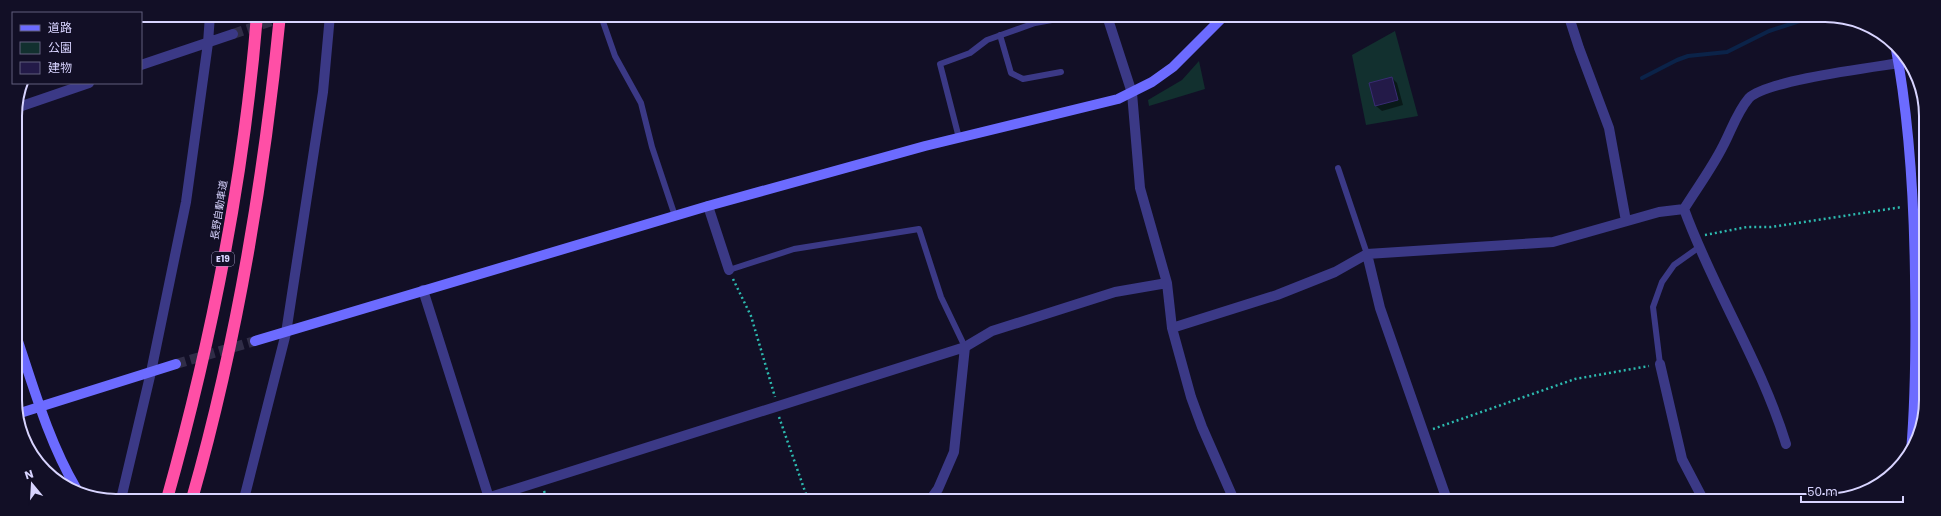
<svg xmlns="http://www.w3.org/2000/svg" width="1941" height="516" viewBox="0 0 1941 516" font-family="Poppins,'Noto Sans JP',sans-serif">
  <rect width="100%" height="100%" fill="#120f26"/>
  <path fill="#12302f" d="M1395,31L1418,116L1366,125L1352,55Z
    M1199,61L1205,89L1149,106L1148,100L1182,80Z"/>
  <path fill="#0007" d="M1392,78L1397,83L1403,105L1382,111L1376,106Z"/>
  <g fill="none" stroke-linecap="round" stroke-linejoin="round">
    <path stroke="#0b2349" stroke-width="4" d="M1642,78L1677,60L1688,56L1727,52L1769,31L1812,17"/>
  </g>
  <path fill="#231a48" stroke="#392c74" d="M1392,77L1398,100L1375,106L1369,83Z"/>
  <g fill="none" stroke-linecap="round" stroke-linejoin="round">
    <path stroke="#302d47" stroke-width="10" stroke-dasharray="10 5" stroke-linecap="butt" d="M233,34L290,15"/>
    <path stroke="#302d47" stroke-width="10" stroke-dasharray="10 5" stroke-linecap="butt" d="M176,364L255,341"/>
    <path stroke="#2dbaaf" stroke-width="2.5" stroke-dasharray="2 3" stroke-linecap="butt" d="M1705,235L1747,227H1771L1902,207
      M733,279L751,316L775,397
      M779,417L808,500
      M1433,429L1575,379L1649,366
      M544,491L547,499"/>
    <path stroke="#3b3986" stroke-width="6" d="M601,16L615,56L641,103L652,147L675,216
      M1000,35L1011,73L1023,79L1061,72
      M959,138L940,64L970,53L987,40L1035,23L1074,16
      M1338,168L1367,254
      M729,270L794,249L919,229L941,297L965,347
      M1660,364L1653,307L1662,282L1674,265L1698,248"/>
    <path stroke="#3b3986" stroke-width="10" d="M1107,16L1132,93L1140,188L1167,283L1172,328L1191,397L1202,427L1234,500
      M1569,17L1579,48L1609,128L1626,221
      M141,65L233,34
      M16,108L89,83
      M708,206L729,270
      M1684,209C1713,289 1761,362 1786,444
      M1367,254L1380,308L1447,500
      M423,290L489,498
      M1172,328L1277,295L1335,272L1367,254L1553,242L1659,212L1684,209C1697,188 1712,168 1723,146C1731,131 1737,112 1749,98C1767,80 1876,67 1906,62
      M1660,364L1682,459L1704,501
      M121,499L151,372L186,202L208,43L210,15
      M244,499L286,333L323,92L330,15
      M484,499L965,347L992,331L1115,292L1167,283
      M930,500L938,489L954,452L965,347"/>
    <path stroke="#6c6bff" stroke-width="10" d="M1895,44C1910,121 1914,199 1915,276C1916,335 1916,393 1911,452
      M17,338C34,389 49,442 76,488
      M255,341L708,206L925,146L1118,99L1152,82L1173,67L1224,16
      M17,414L176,364"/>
    <path stroke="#ff4fa6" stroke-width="12" d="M167,499C211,342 244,178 257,15
      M192,499C237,341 264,179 280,15"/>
  </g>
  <g text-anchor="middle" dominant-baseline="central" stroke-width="3" stroke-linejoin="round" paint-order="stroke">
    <rect fill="#120f26" stroke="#9d99be" stroke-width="1" x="212" y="252" width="22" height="14" rx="3"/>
    <g font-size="9" font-weight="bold" fill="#d8d4ff">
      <text x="223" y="259">E19</text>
    </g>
    <g font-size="10" fill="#d8d4ff" stroke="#120f26">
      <text transform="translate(219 210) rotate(-81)">長野自動車道</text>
    </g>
  </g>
  <path d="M0 0H1941V516H0ZM116 22H1825A94 94 0 0 1 1919 116V400A94 94 0 0 1 1825 494H116A94 94 0 0 1 22 400V116A94 94 0 0 1 116 22Z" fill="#120f26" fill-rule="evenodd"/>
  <path fill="none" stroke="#d8d4ff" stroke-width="2" d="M116 22H1825A94 94 0 0 1 1919 116V400A94 94 0 0 1 1825 494H116A94 94 0 0 1 22 400V116A94 94 0 0 1 116 22Z"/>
  <rect x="12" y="12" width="130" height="72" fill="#120f26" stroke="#615e7d"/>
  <rect x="20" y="25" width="20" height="6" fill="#6c6bff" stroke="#615e7d"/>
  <text x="48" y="32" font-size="12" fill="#d8d4ff">道路</text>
  <rect x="20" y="42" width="20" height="12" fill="#12302f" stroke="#615e7d"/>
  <text x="48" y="52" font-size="12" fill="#d8d4ff">公園</text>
  <rect x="20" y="62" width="20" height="12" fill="#231a48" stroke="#615e7d"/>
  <text x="48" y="72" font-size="12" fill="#d8d4ff">建物</text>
  <g transform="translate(32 484) rotate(342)" stroke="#120f26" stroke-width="3" paint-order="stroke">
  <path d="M0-3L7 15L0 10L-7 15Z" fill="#d8d4ff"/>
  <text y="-6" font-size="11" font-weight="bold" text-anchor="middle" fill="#d8d4ff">N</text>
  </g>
  <path d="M1801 496v6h102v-6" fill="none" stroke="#d8d4ff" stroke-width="2"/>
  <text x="1807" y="496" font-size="12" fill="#d8d4ff" stroke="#120f26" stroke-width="3" paint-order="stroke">50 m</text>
</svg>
